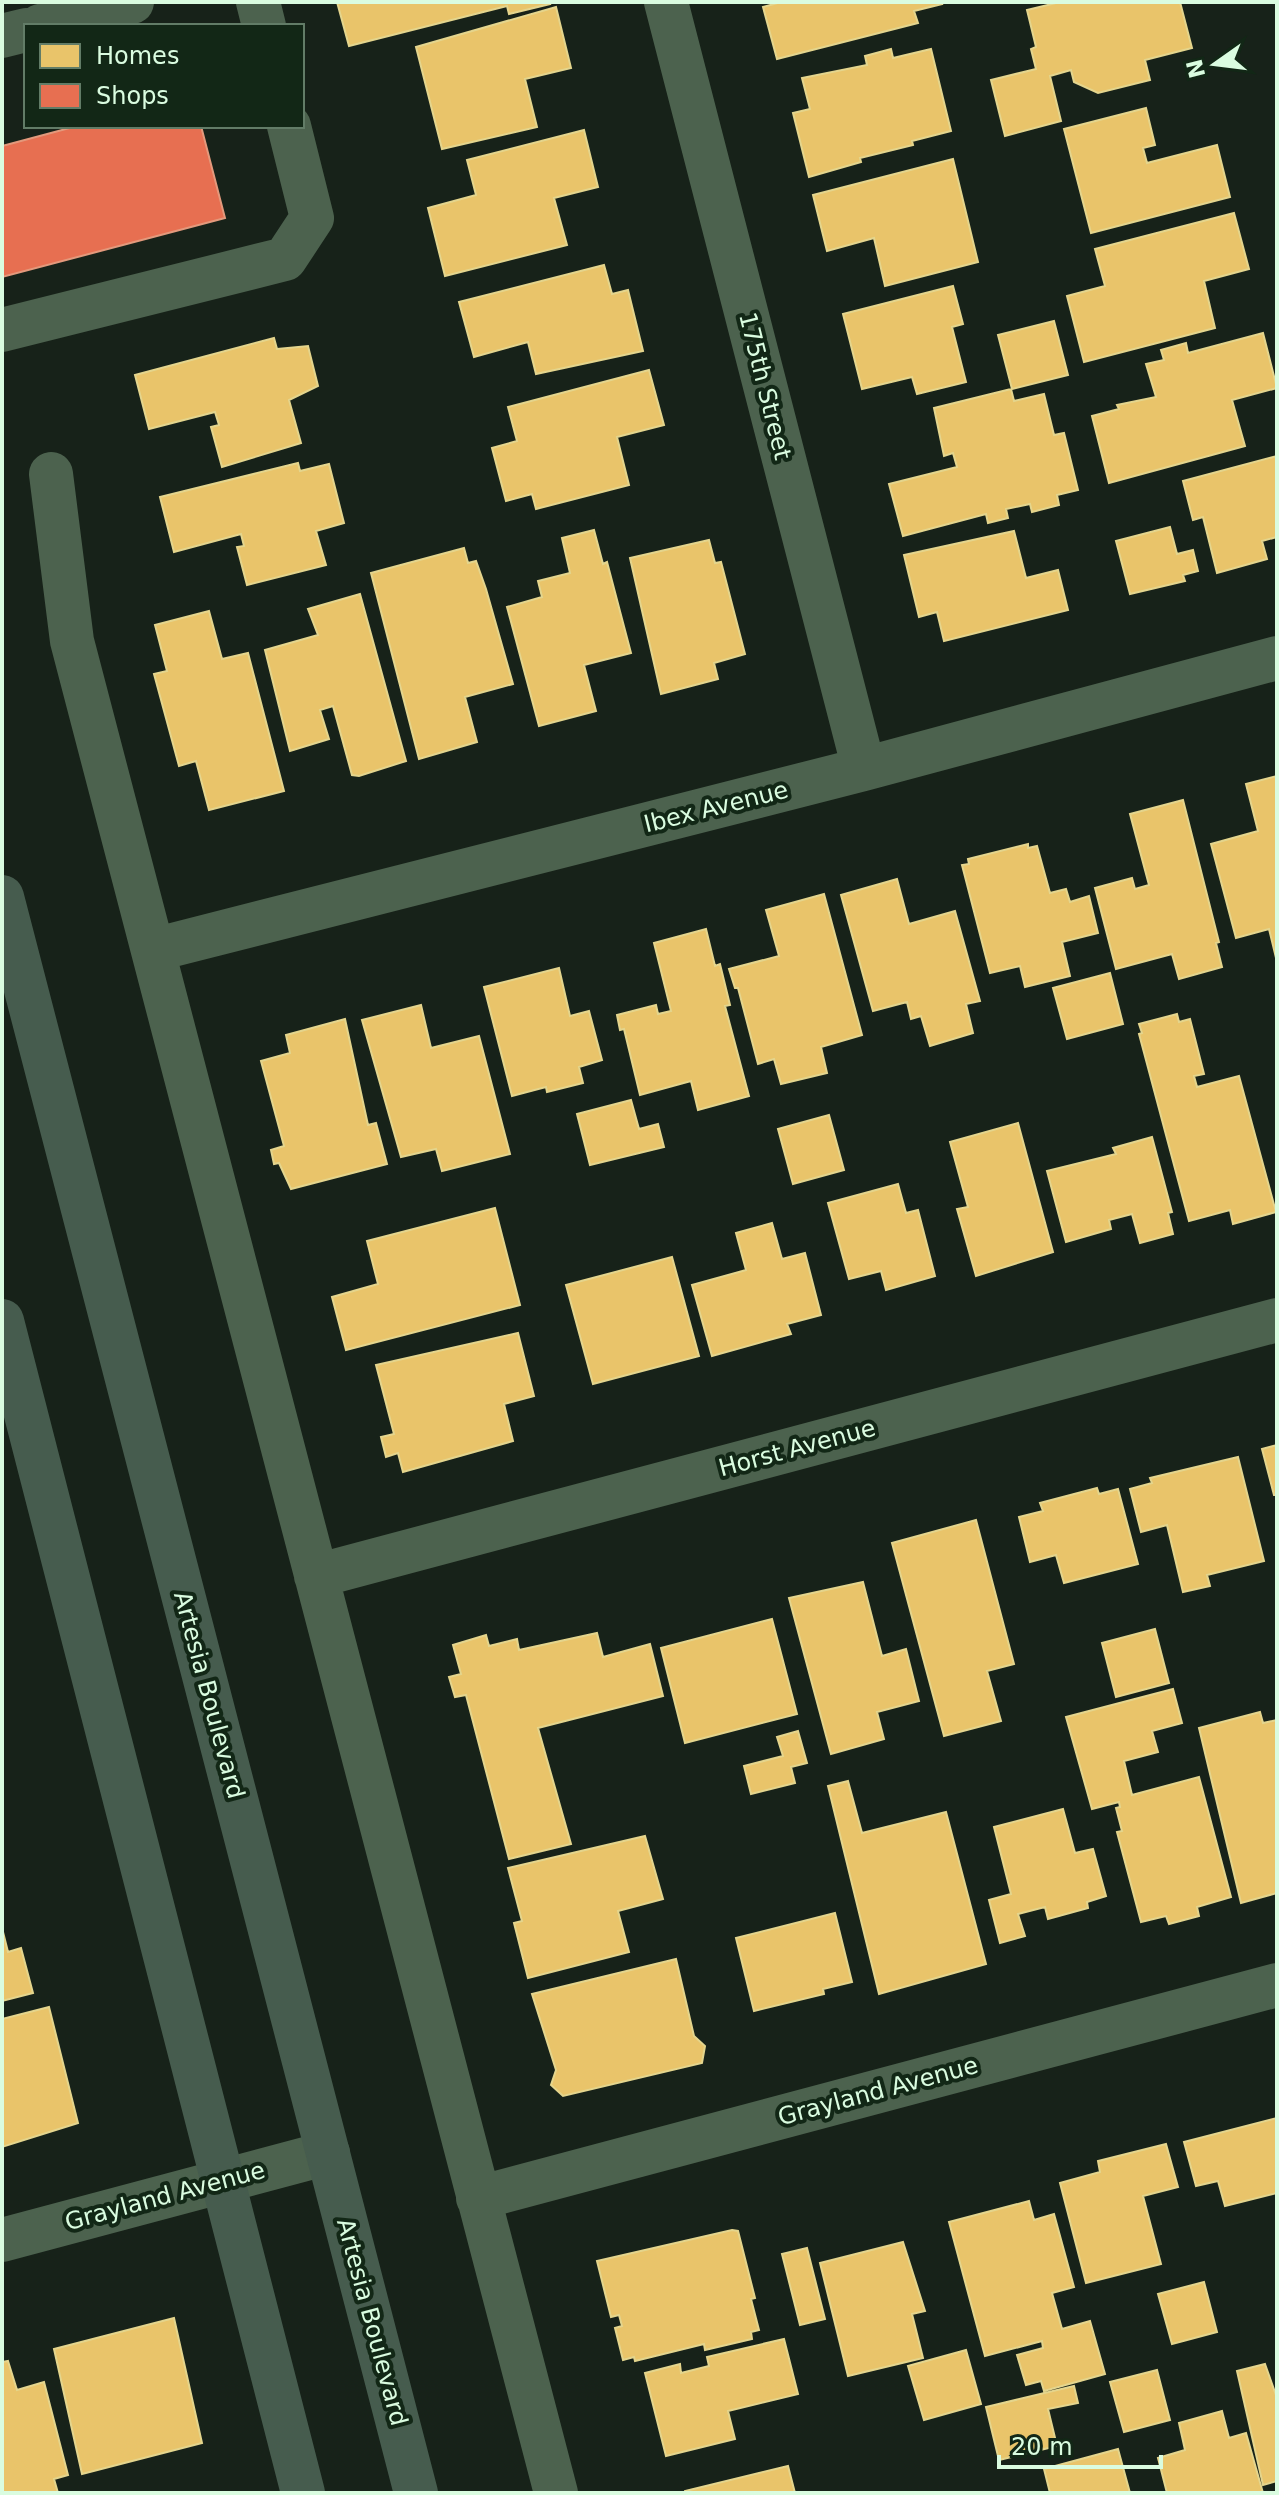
<svg xmlns="http://www.w3.org/2000/svg" width="1279" height="2495" viewBox="0 0 1279 2495" font-family="'DejaVu Sans',sans-serif">
  <rect width="100%" height="100%" fill="#172219"/>
  <path fill="#e9c46a" stroke="#e4d58d" stroke-width="2" d="M337,2H549L550,4L509,14L507,6L349,46Z
    M781,2H941L942,4L914,11L918,23L777,59L763,7Z
    M1060,2H1180L1192,48L1145,60L1150,80L1098,93L1074,82L1071,70L1050,76L1061,121L1005,136L991,80L1036,69L1031,49L1036,47L1027,10Z
    M556,7L571,68L525,79L537,127L442,149L416,47Z
    M891,49L893,58L931,49L951,131L912,141L913,145L860,158L861,162L809,177L793,113L810,109L802,78L867,65L865,56Z
    M1146,108L1155,145L1143,148L1147,163L1217,145L1230,197L1091,233L1064,129Z
    M584,130L598,187L554,198L567,245L445,276L428,208L476,195L467,160Z
    M953,159L978,262L885,286L874,238L827,251L813,195Z
    M1234,213L1249,269L1204,281L1215,328L1084,362L1067,296L1105,286L1095,249Z
    M604,265L612,294L628,290L643,351L536,374L528,342L474,357L459,302Z
    M953,286L963,324L952,327L966,382L917,394L912,377L862,389L843,314Z
    M1054,321L1068,375L1012,389L998,335Z
    M1263,333L1277,388L1232,400L1245,446L1109,483L1092,416L1119,409L1117,405L1156,397L1146,364L1164,360L1161,350L1186,343L1188,353Z
    M274,338L277,349L308,346L318,386L289,400L301,443L222,467L211,427L219,425L215,412L149,429L135,375Z
    M649,370L664,425L617,437L629,485L536,509L532,494L506,501L492,448L517,441L508,407Z
    M1011,389L1014,401L1044,394L1054,435L1064,433L1078,490L1057,495L1059,505L1032,512L1030,504L1006,509L1008,518L988,523L986,514L903,536L889,484L957,467L953,453L944,456L934,408Z
    M1277,456V537L1262,541L1267,559L1217,573L1203,517L1193,520L1183,481Z
    M298,463L300,471L329,464L344,523L316,531L326,565L247,585L237,547L244,546L241,534L174,552L160,497Z
    M1170,527L1177,554L1193,550L1198,571L1183,575L1185,581L1130,594L1116,541Z
    M594,530L603,564L607,562L631,653L584,665L596,711L539,726L507,607L542,597L538,581L570,573L562,538Z
    M1014,531L1026,578L1058,570L1068,610L944,641L937,612L919,617L904,555Z
    M709,540L715,563L721,562L745,654L714,663L718,679L661,694L630,558Z
    M464,548L468,563L476,561L486,589L513,684L465,697L477,742L419,759L371,573Z
    M360,594L406,761L359,776L352,775L333,706L320,710L329,739L290,751L265,650L318,635L308,609Z
    M209,611L222,659L248,653L284,791L209,810L196,761L179,766L154,674L167,671L155,625Z
    M1277,776V962L1269,929L1236,938L1211,844L1258,831L1246,784Z
    M1183,800L1219,942L1216,943L1222,967L1179,979L1172,954L1116,969L1095,888L1132,878L1135,889L1149,885L1130,814Z
    M1028,844V848L1037,846L1050,893L1066,889L1070,902L1089,896L1098,933L1062,942L1070,976L1025,987L1020,966L990,973L962,865L969,864L968,859Z
    M897,879L909,924L955,911L980,1001L966,1004L973,1033L930,1046L921,1016L911,1019L907,1002L873,1011L841,895Z
    M824,894L862,1035L821,1047L827,1073L781,1084L774,1059L758,1064L738,988H735L729,969L779,956L766,910Z
    M706,929L715,966L720,964L730,1005L725,1006L749,1096L698,1110L691,1081L640,1095L624,1029L620,1030L617,1015L656,1005L658,1014L671,1011L654,943Z
    M559,968L570,1016L589,1011L602,1060L579,1067L583,1083L547,1092L546,1087L512,1096L484,987Z
    M1110,973L1123,1024L1067,1039L1053,988Z
    M421,1005L431,1048L479,1036L510,1154L442,1171L436,1149L401,1157L362,1020Z
    M1177,1014L1179,1022L1190,1019L1204,1074L1194,1076L1197,1087L1239,1076L1276,1212L1233,1224L1230,1210L1189,1221L1139,1034L1142,1033L1139,1024Z
    M345,1019L368,1125L376,1123L387,1164L291,1189L279,1163L274,1164L271,1150L284,1146L261,1061L290,1053L286,1035Z
    M631,1100L639,1129L658,1124L664,1147L590,1165L577,1114Z
    M829,1115L844,1170L793,1184L778,1129Z
    M1018,1123L1053,1252L976,1276L957,1209L968,1207L950,1142Z
    M1152,1137L1172,1212L1168,1213L1173,1234L1140,1243L1132,1214L1109,1220L1111,1229L1066,1242L1047,1171L1116,1154L1113,1148Z
    M898,1184L906,1213L918,1210L935,1276L886,1290L881,1271L849,1279L828,1203Z
    M495,1208L520,1305L346,1350L332,1297L378,1284L367,1241Z
    M772,1223L782,1259L805,1253L821,1315L787,1324L791,1334L712,1356L692,1285L746,1270L736,1233Z
    M672,1257L699,1356L593,1384L566,1285Z
    M518,1333L534,1396L504,1404L513,1441L403,1472L398,1453L386,1457L381,1437L394,1434L376,1365Z
    M1277,1445V1495H1274L1262,1449Z
    M1238,1457L1264,1561L1207,1575L1210,1586L1183,1592L1167,1525L1141,1532L1130,1489L1152,1483L1150,1478Z
    M1097,1488L1099,1494L1118,1489L1138,1564L1064,1583L1056,1555L1030,1562L1019,1517L1043,1511L1040,1503Z
    M976,1520L1014,1664L987,1671L1001,1721L944,1736L892,1543Z
    M863,1582L882,1656L906,1649L919,1701L877,1712L884,1739L831,1754L789,1598Z
    M772,1619L797,1714L685,1743L661,1648Z
    M1155,1629L1169,1683L1116,1697L1102,1643Z
    M597,1633L603,1657L650,1644L663,1696L538,1728L571,1844L509,1859L466,1695L455,1697L449,1677L461,1674L453,1645L486,1635L489,1646L517,1639L519,1650Z
    M1173,1689L1182,1723L1152,1731L1158,1752L1124,1761L1132,1795L1199,1777L1231,1897L1197,1907L1199,1916L1169,1924L1166,1916L1141,1922L1117,1832L1122,1831L1116,1808L1120,1807L1119,1802L1092,1809L1066,1717Z
    M1260,1712L1263,1723L1277,1720V1893L1241,1903L1199,1728Z
    M798,1731L807,1763L791,1767L795,1783L751,1794L744,1766L783,1756L777,1737Z
    M848,1781L862,1833L946,1812L986,1964L879,1994L828,1786Z
    M1063,1809L1075,1853L1093,1849L1106,1896L1087,1902L1088,1908L1048,1919L1045,1907L1018,1914L1025,1936L1000,1943L989,1900L1011,1894L994,1827Z
    M645,1836L663,1899L618,1911L629,1952L528,1978L514,1923L522,1921L508,1868Z
    M835,1913L852,1982L823,1989L824,1994L754,2011L736,1938Z
    M2,1928L8,1952L21,1948L33,1993L2,2001Z
    M676,1959L694,2036L705,2046L702,2063L563,2096L551,2085L556,2070L532,1994Z
    M49,2007L78,2123L2,2147V2019Z
    M1277,2118V2193L1225,2206L1218,2181L1196,2186L1184,2142Z
    M1166,2144L1178,2187L1143,2196L1161,2264L1086,2283L1060,2183L1100,2172L1098,2161Z
    M1029,2201L1034,2220L1054,2214L1074,2287L1052,2293L1062,2329L1090,2321L1105,2374L1044,2391L1041,2381L1026,2385L1017,2355L1043,2348L1042,2341L985,2356L949,2222Z
    M732,2230L738,2231L755,2298L751,2299L759,2330L751,2332L752,2339L705,2350L704,2344L635,2361L634,2357L623,2360L615,2328L622,2326L619,2315L611,2317L597,2261Z
    M903,2242L925,2311L912,2314L923,2358L848,2376L820,2263Z
    M807,2248L825,2319L800,2325L782,2254Z
    M1204,2282L1217,2332L1172,2344L1158,2294Z
    M174,2318L202,2443L82,2474L54,2349Z
    M784,2339L798,2394L728,2411L735,2439L666,2456L645,2373L680,2364L681,2373L709,2366L707,2357Z
    M966,2350L981,2404L924,2420L908,2366Z
    M8,2361L17,2390L44,2382L68,2475L54,2479L58,2493H2V2362Z
    M1265,2364L1277,2398V2481L1263,2485L1237,2371Z
    M1157,2370L1170,2420L1124,2432L1110,2382Z
    M1074,2386L1078,2403L1048,2409L1057,2446L999,2460L986,2407Z
    M1222,2411L1229,2438L1246,2433L1263,2493H1167L1158,2458L1185,2450L1179,2423Z
    M1118,2449L1130,2493H1050L1044,2469Z
    M788,2466L795,2493H685V2491Z"/>
  <path fill="#e76f51" stroke="#e3997c" stroke-width="2" d="M77,126H201L225,218L2,277V146Z"/>
  <g fill="none" stroke-linecap="round" stroke-linejoin="round">
    <path stroke="#4c624e" stroke-width="44" d="M258,2L264,26
      M666,2L864,769
      M40,26L132,2
      M2,36L26,30
      M2,330L285,259L312,218L289,126
      M51,474L72,641L556,2493
      M153,950L864,769L1277,658
      M316,1576L1277,1320
      M478,2198L1277,1985
      M2,2240L328,2153"/>
    <path stroke="#465c4e" stroke-width="44" d="M2,897L416,2493
      M2,1321L303,2493"/>
  </g>
  <g text-anchor="middle" dominant-baseline="central" stroke-width="8" stroke-linejoin="round" paint-order="stroke">
    <g font-size="24" fill="#dafce0" stroke="#122716">
      <text transform="translate(765 386) rotate(76)">175th Street</text>
      <text transform="translate(716 807) rotate(-14)">Ibex Avenue</text>
      <text transform="translate(797 1448) rotate(-15)">Horst Avenue</text>
      <text transform="translate(209 1695) rotate(75)">Artesia Boulevard</text>
      <text transform="translate(878 2091) rotate(-15)">Grayland Avenue</text>
      <text transform="translate(165 2196) rotate(-15)">Grayland Avenue</text>
      <text transform="translate(372 2322) rotate(75)">Artesia Boulevard</text>
    </g>
  </g>
  <rect width="1279" height="2495" fill="none" stroke="#dafce0" stroke-width="8"/>
  <rect x="24" y="24" width="280" height="104" fill="#122716" stroke="#627c67" stroke-width="2"/>
  <rect x="40" y="44" width="40" height="24" fill="#e9c46a" stroke="#627c67" stroke-width="2"/>
  <text x="96" y="64" font-size="24" fill="#dafce0">Homes</text>
  <rect x="40" y="84" width="40" height="24" fill="#e76f51" stroke="#627c67" stroke-width="2"/>
  <text x="96" y="104" font-size="24" fill="#dafce0">Shops</text>
  <g transform="translate(1215 64) rotate(256)" stroke="#122716" stroke-width="6" paint-order="stroke">
  <path d="M0-6L14 30L0 20L-14 30Z" fill="#dafce0"/>
  <text y="-12" font-size="22" font-weight="bold" text-anchor="middle" fill="#dafce0">N</text>
  </g>
  <path d="M999 2455v12h162v-12" fill="none" stroke="#dafce0" stroke-width="4"/>
  <text x="1011" y="2455" font-size="24" fill="#dafce0" stroke="#122716" stroke-width="6" paint-order="stroke">20 m</text>
</svg>
